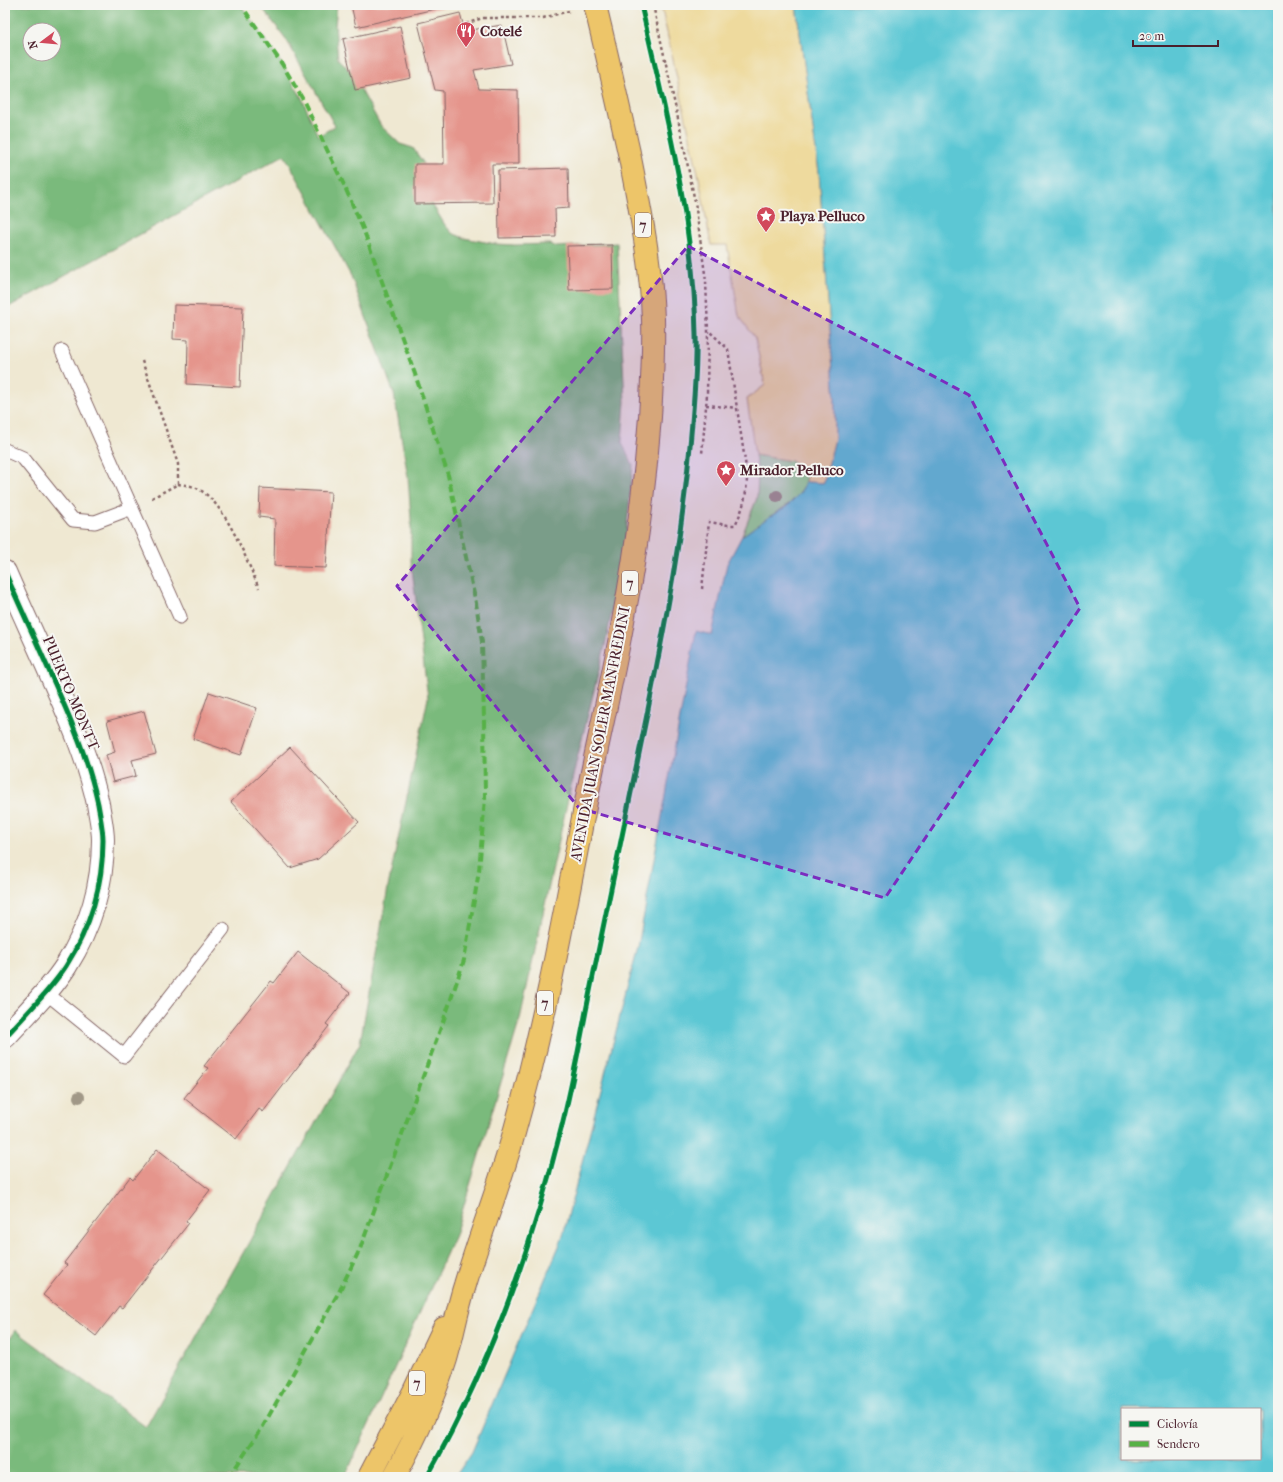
<svg xmlns="http://www.w3.org/2000/svg" width="1283" height="1482" viewBox="0 0 1283 1482" font-family="'IM FELL French Canon',serif">
  <rect width="100%" height="100%" fill="#f6f6f2"/>
  <filter id="ink" filterUnits="userSpaceOnUse"><feTurbulence type="fractalNoise" baseFrequency=".025" numOctaves="2"/><feDisplacementMap in="SourceGraphic" scale="8" xChannelSelector="R" yChannelSelector="G"/><feConvolveMatrix kernelMatrix="1 2 1 2 8 2 1 2 1" color-interpolation-filters="sRGB"/></filter>
  <filter id="wash" filterUnits="userSpaceOnUse"><feTurbulence type="fractalNoise" baseFrequency=".012" numOctaves="4" result="noise"/><feDisplacementMap in="SourceGraphic" scale="16" xChannelSelector="R" yChannelSelector="G"/><feGaussianBlur stdDeviation="0.9" result="paint"/><feColorMatrix in="noise" values="0 0 0 0 0 0 0 0 0 0 0 0 0 0 0 0 0 1.4 0 .05"/><feComposite in="paint" operator="in"/></filter>
  <g filter="url(#wash)">
    <rect width="100%" height="100%" fill="#efe8d2"/>
    <path fill="#99da91" stroke="#727c5e" d="M755,455L792,461L806,472C806,498 786,505 768,518C759,524 751,530 742,536L757,498L758,473Z"/>
    <path fill="#7aba7b" stroke="#626c53" fill-rule="evenodd" d="M5,5H241L282,64L302,98L318,136L335,126L286,39L260,5H337L335,26L338,59L351,72L381,126L400,144L413,148L424,164L425,193L445,225L452,233L464,238L496,244L515,245L549,244L557,247L617,243L625,402L622,443L633,465L625,545L605,646L575,767L520,1019L455,1235L345,1477H5V1336L11,1338L15,1330L146,1427L360,1043L389,882L428,698L411,561V519L408,477L394,394L351,276L288,161L284,155L5,309ZM30,30H54V54H30Z"/>
    <path fill="#eeda9e" stroke="#9c7c64" d="M661,5H796L819,172L835,399V439L824,483L806,482V472L792,461L755,455L747,399L765,385L755,338L739,316L727,245H711L699,178Z"/>
    <path fill="#5bc7d4" stroke="#527380" fill-rule="evenodd" d="M796,5H1278V1477H455L472,1452L562,1239L638,947L696,631L712,635L727,564L742,536L769,517L786,507L800,493L806,482L824,483L835,439V399L819,172ZM1122,1409H1260V1459H1122Z"/>
    <g id="blocks">
      <path fill="#e5958c" d="M351,5H447L448,6L356,27Z
        M460,13L465,31L502,25L511,64L474,70L479,89L518,90L519,164H492L493,203L415,204V164H444L443,91L435,90L418,23Z
        M400,26L411,78L355,90L343,39Z
        M568,168L569,208L555,209L556,237L499,238L498,170Z
        M612,245L613,289L569,290L567,246Z
        M174,305L243,307L240,387L187,384L188,340L173,339Z
        M260,488L331,492L326,568L274,566L275,519L259,517Z
        M209,692L257,708L241,755L193,739Z
        M144,711L156,754L132,760L136,776L113,782L106,755L115,752L107,721Z
        M290,747L359,822L318,859L290,868L231,802Z
        M298,952L350,993L326,1024L329,1026L263,1112L259,1109L236,1139L184,1098L208,1068L204,1066L271,981L274,983Z
        M157,1149L210,1190L186,1221L189,1223L122,1308L119,1306L96,1336L43,1295L67,1265L64,1263L130,1177L133,1180Z"/>
    </g>
  </g>
  <g filter="url(#ink)">
    <use href="#blocks" fill-opacity="0" stroke="#846565" stroke-width="1"/>
    <g fill="none" stroke-linecap="round" stroke-linejoin="round">
      <g stroke="#846565" stroke-width="15">
        <path id="lane" d="M62,351L180,617
          M5,450L23,458L73,520L95,522L132,508
          M45,992L124,1056L223,929"/>
      </g>
      <g stroke="#846565" stroke-width="24">
        <path id="street" d="M5,572C21,609 38,645 54,682C72,722 89,762 98,804C100,816 103,829 103,840C103,885 90,928 66,966C50,991 25,1015 5,1037"/>
      </g>
      <g stroke="#846565" stroke-width="24">
        <path id="highway" d="M369,1477L414,1391L444,1328
          M394,1477C415,1439 433,1401 446,1359C453,1335 457,1310 465,1285C480,1234 500,1185 514,1133C544,1026 564,916 585,807C597,745 612,683 623,621C636,554 645,485 650,417C652,384 654,351 653,319C651,262 640,208 629,153C618,104 607,54 595,5"/>
      </g>
      <path stroke="#846565" stroke-width="2.5" stroke-dasharray="3 3" stroke-linecap="butt" d="M653,5L682,137L695,202L706,281L708,331L707,395L702,454
        M466,24L482,18H543L569,11
        M142,361L178,464V484L150,499
        M706,405L737,408
        M178,484C183,485 189,485 194,487C224,498 246,559 259,588
        M702,589L709,522L728,525H735C744,508 747,493 747,474L728,349L709,331"/>
      <use href="#lane" stroke="#fff" stroke-width="13"/>
      <use href="#street" stroke="#fff" stroke-width="22"/>
      <use href="#highway" stroke="#edc569" stroke-width="22"/>
      <path stroke="#57b146" stroke-width="4" stroke-dasharray="8 4" stroke-linecap="butt" d="M229,1477L262,1428L340,1290L360,1249L448,1008L464,960L479,871L485,798L484,719L482,642L476,603L448,475L415,374L364,231L344,185L302,98L282,64L241,5"/>
      <g stroke="#f6f6f2" stroke-width="8">
        <path id="cycleway" d="M5,572C21,609 38,645 54,682C72,722 89,762 98,804C100,816 103,829 103,840C103,885 90,928 66,966C50,991 25,1015 5,1037
          M427,1477C486,1373 530,1253 559,1137C570,1096 578,1053 586,1011C600,941 615,871 629,802C654,680 681,558 691,434C694,401 697,368 696,335C694,222 666,114 641,5"/>
      </g>
      <use href="#cycleway" stroke="#00873e" stroke-width="5"/>
    </g>
    <g fill="#a19887">
      <circle cx="777" cy="496" r="6"/>
      <circle cx="79" cy="1097" r="6"/>
    </g>
  </g>
  <path fill="#7b2cbf" fill-opacity="0.2" stroke="#7b2cbf" stroke-width="3" stroke-dasharray="8 5" stroke-linejoin="round" d="M688,246L969,395L1080,608L885,898L579,808L397,586Z"/>
  <defs>
    <g id="restaurant-pin" transform="scale(1)"><path d="M0 17L-7.5 6A9.5 9.5 0 1 1 7.5 6Z" fill="#d1495b" stroke="#f6f6f2"/><path d="M-5-6h1v4h1v-4h1v4h1v-4h1v5L-1.5 .5V6h-2V.5L-5-1ZM5-6V6H3V1.5H1.5Q1.5-4 5-6Z" fill="#fff"/></g>
    <g id="sight-pin" transform="scale(1)"><path d="M0 17L-7.5 6A9.5 9.5 0 1 1 7.5 6Z" fill="#d1495b" stroke="#f6f6f2"/><path d="M0-6L1.8-2.2L6-1.7L2.9 1.2L3.7 5.4L0 3.3L-3.7 5.4L-2.9 1.2L-6-1.7L-1.8-2.2Z" fill="#fff"/></g>
  </defs>
  <g fill-rule="evenodd">
    <use href="#restaurant-pin" x="466" y="31"/>
    <use href="#sight-pin" x="766" y="216"/>
    <use href="#sight-pin" x="726" y="470"/>
  </g>
  <g text-anchor="middle" dominant-baseline="central" stroke-width="4" stroke-linejoin="round" paint-order="stroke">
    <g fill="#f6f6f2" stroke="#7e6067" stroke-width="1">
      <rect x="635" y="213" width="16" height="24" rx="3"/>
      <rect x="622" y="571" width="16" height="24" rx="3"/>
      <rect x="537" y="991" width="16" height="24" rx="3"/>
      <rect x="409" y="1371" width="16" height="24" rx="3"/>
    </g>
    <g font-size="14" font-weight="bold" fill="#4a1f2b">
      <text x="643" y="225">7</text>
      <text x="630" y="583">7</text>
      <text x="545" y="1003">7</text>
      <text x="417" y="1383">7</text>
    </g>
    <g font-size="15" font-weight="bold" fill="#4a1f2b" stroke="#f6f6f2" text-anchor="start">
      <text x="480" y="31">Cotelé</text>
      <text x="780" y="216">Playa Pelluco</text>
      <text x="740" y="470">Mirador Pelluco</text>
    </g>
    <g font-size="15" fill="#4a1f2b" stroke="#f6f6f2">
      <text transform="translate(71 693) rotate(67)">PUERTO MONTT</text>
      <text transform="translate(600 734) rotate(-79)">AVENIDA JUAN SOLER MANFREDINI</text>
    </g>
  </g>
  <rect width="1283" height="1482" fill="none" stroke="#f6f6f2" stroke-width="20"/>
  <rect x="1121" y="1408" width="140" height="52" fill="#f6f6f2" stroke="#b1a0a2"/>
  <rect x="1129" y="1421" width="20" height="6" fill="#00873e" stroke="#b1a0a2"/>
  <text x="1157" y="1428" font-size="12" fill="#4a1f2b">Ciclovía</text>
  <rect x="1129" y="1441" width="20" height="6" fill="#57b146" stroke="#b1a0a2"/>
  <text x="1157" y="1448" font-size="12" fill="#4a1f2b">Sendero</text>
  <g transform="translate(42 42) rotate(254)"><circle r="19" fill="#f6f6f2" stroke="#b1a0a2"/>
  <path d="M0-3L7 15L0 10L-7 15Z" fill="#d1495b"/>
  <text y="-6" font-size="11" font-weight="bold" text-anchor="middle" fill="#4a1f2b">N</text>
  </g>
  <path d="M1133 40v6h85v-6" fill="none" stroke="#4a1f2b" stroke-width="2"/>
  <text x="1139" y="40" font-size="12" fill="#4a1f2b" stroke="#f6f6f2" stroke-width="3" paint-order="stroke">20 m</text>
</svg>
